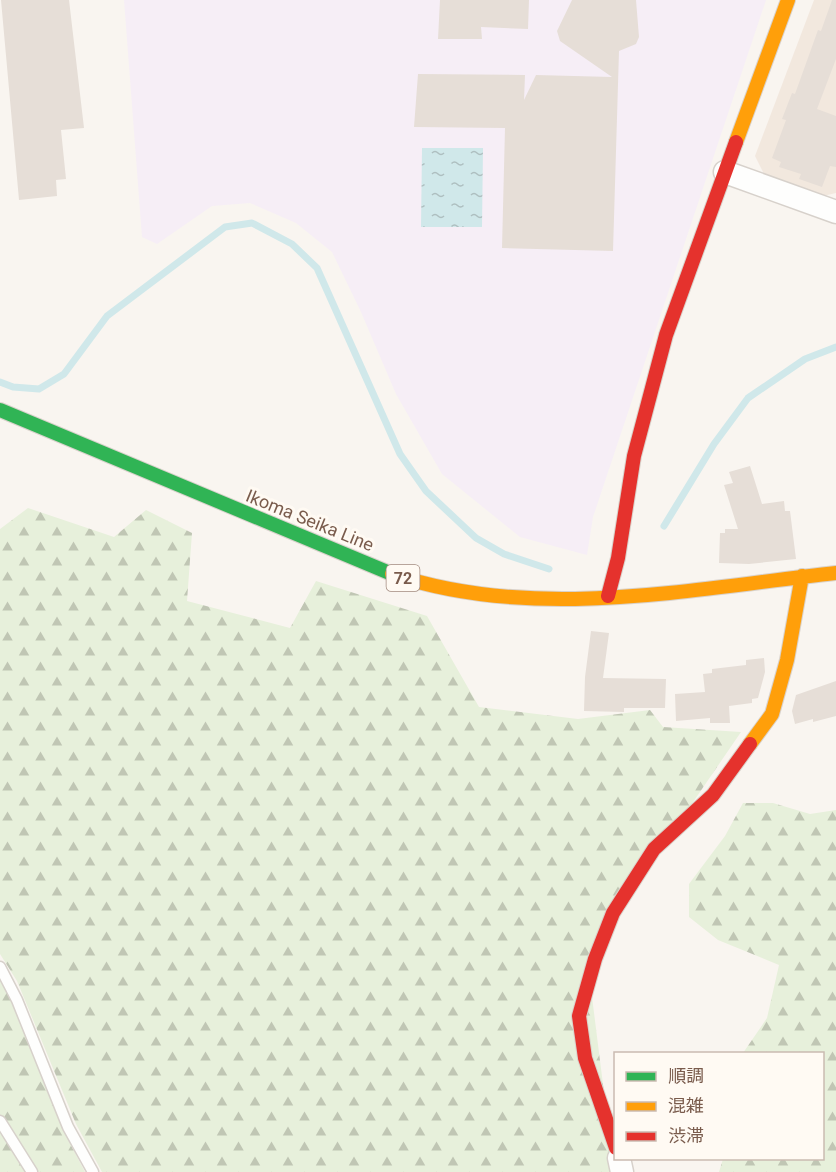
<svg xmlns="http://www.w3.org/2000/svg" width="836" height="1172" viewBox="0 0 836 1172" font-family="Roboto,'Noto Sans JP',sans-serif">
  <defs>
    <pattern id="forest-firs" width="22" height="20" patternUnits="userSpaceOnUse" patternTransform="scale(1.5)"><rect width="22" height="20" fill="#e7f0db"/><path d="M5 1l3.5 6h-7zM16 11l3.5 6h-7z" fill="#c0c6b4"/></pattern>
    <pattern id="water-ripples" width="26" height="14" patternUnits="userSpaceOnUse" patternTransform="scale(1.5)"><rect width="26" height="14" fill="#d0e8ea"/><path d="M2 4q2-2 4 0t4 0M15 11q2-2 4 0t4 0" fill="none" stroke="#aebfc0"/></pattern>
  </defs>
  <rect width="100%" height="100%" fill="#f9f5f0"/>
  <path fill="#f2e8de" d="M814,0H836V193L823,196L764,174L755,156Z"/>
  <path fill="#f6eef6" d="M124,0H766L593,517L587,555L520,537L442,474L396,394L361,312L332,252L296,223L250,203L212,206L157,244L142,237Z"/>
  <path fill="url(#forest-firs)" d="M28,508L114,537L146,510L192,533L187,601L290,628L316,581L427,616L479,707L578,719L650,710L663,727L741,732L587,957L614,1172H102L76,1124L17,981L0,954V529Z
    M743,803H773L810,814L836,810V1172H719L723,1159L822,1158V1054L743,1053L767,1018L779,965L718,940L689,917V884L725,836Z
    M0,980L12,1003L63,1130L85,1172H0Z"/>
  <path fill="url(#water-ripples)" d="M422,148H483L482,227H421Z"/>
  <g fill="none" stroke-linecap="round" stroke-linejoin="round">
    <path stroke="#d0e8ea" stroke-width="7" d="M0,382L13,387L39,389L64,374L107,316L225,227L252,223L292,244L317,268L400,454L426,491L476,538L504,554L549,569
      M664,526L714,444L748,398L805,359L836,347"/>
  </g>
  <path fill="#e6ded7" d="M1,0H69L84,128L61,130L66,179L56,180L57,196L19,200Z
    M440,0H529L528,29L481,27L482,39H438Z
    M572,0H636L639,37L636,44L619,51L613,251L502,248L505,128L414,127L418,74L525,75L524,100L536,75L612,77L560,41L557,31Z
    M832,0H836V59L817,109L836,116V167L830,166L822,187L799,179L801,174L779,167L781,162L772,158L786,120L782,119L792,93L795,94L818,30L821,31Z
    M750,466L762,504L784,501L785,511H790L796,559L749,564L719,563L720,533H725V529H738L724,485L733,483L729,472Z
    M591,631L609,633L603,678L666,679L665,708H624V712L584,711L585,677Z
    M764,658L765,672L758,698L752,699V703L729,706L730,723H710V718L676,721L675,694L705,692L703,674L712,673V669L746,665V660Z
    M836,681V716L813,722V719L795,724L792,711L796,695Z"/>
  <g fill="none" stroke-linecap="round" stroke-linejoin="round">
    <g stroke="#d7d1cb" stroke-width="13">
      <path id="lane" d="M0,967L17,1000L68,1127L93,1172
        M0,1121L32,1172"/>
    </g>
    <g stroke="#d7d1cb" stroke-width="25">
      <path id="street" d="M725,172L836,212
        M619,1158L622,1172"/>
    </g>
    <g stroke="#d9d2cb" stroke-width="16">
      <path id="fast" d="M0,410L392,574"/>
    </g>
    <g stroke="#d9d2cb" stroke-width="16">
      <path id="slow" d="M736,142L788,0
        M392,574C534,622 690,589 836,573
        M750,744L772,714L787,660L802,576"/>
    </g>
    <g stroke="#d9d2cb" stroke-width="16">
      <path id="jam" d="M608,596L618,558L634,456L666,335L736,142
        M616,1148L585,1058L579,1016L595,959L613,913L654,849L713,795L750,744"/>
    </g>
    <use href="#lane" stroke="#fefefd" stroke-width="10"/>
    <use href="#street" stroke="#fefefd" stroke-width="22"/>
    <use href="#fast" stroke="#30b455" stroke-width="14"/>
    <use href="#slow" stroke="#ff9f0a" stroke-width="14"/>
    <use href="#jam" stroke="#e5322d" stroke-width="14"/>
  </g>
  <g text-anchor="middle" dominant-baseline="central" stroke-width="6" stroke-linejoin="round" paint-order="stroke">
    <rect fill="#fffaf3" stroke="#a28b7f" stroke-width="1.5" x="386.5" y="565" width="33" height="26" rx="4.5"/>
    <g font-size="16" font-weight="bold" fill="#7a5c4d">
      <text x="403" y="578">72</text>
    </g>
    <g font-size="18" fill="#7a5c4d" stroke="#fffaf3">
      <text transform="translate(310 520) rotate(22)">Ikoma Seika Line</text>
    </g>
  </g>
  <rect x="614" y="1052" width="210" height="108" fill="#fffaf3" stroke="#cabbb1" stroke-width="1.5"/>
  <rect x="626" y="1072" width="30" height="9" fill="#30b455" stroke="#cabbb1" stroke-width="1.5"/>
  <text x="668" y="1082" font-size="18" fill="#7a5c4d">順調</text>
  <rect x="626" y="1102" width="30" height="9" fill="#ff9f0a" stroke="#cabbb1" stroke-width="1.5"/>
  <text x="668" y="1112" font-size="18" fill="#7a5c4d">混雑</text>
  <rect x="626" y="1132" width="30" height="9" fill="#e5322d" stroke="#cabbb1" stroke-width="1.5"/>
  <text x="668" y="1142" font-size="18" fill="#7a5c4d">渋滞</text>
</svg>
